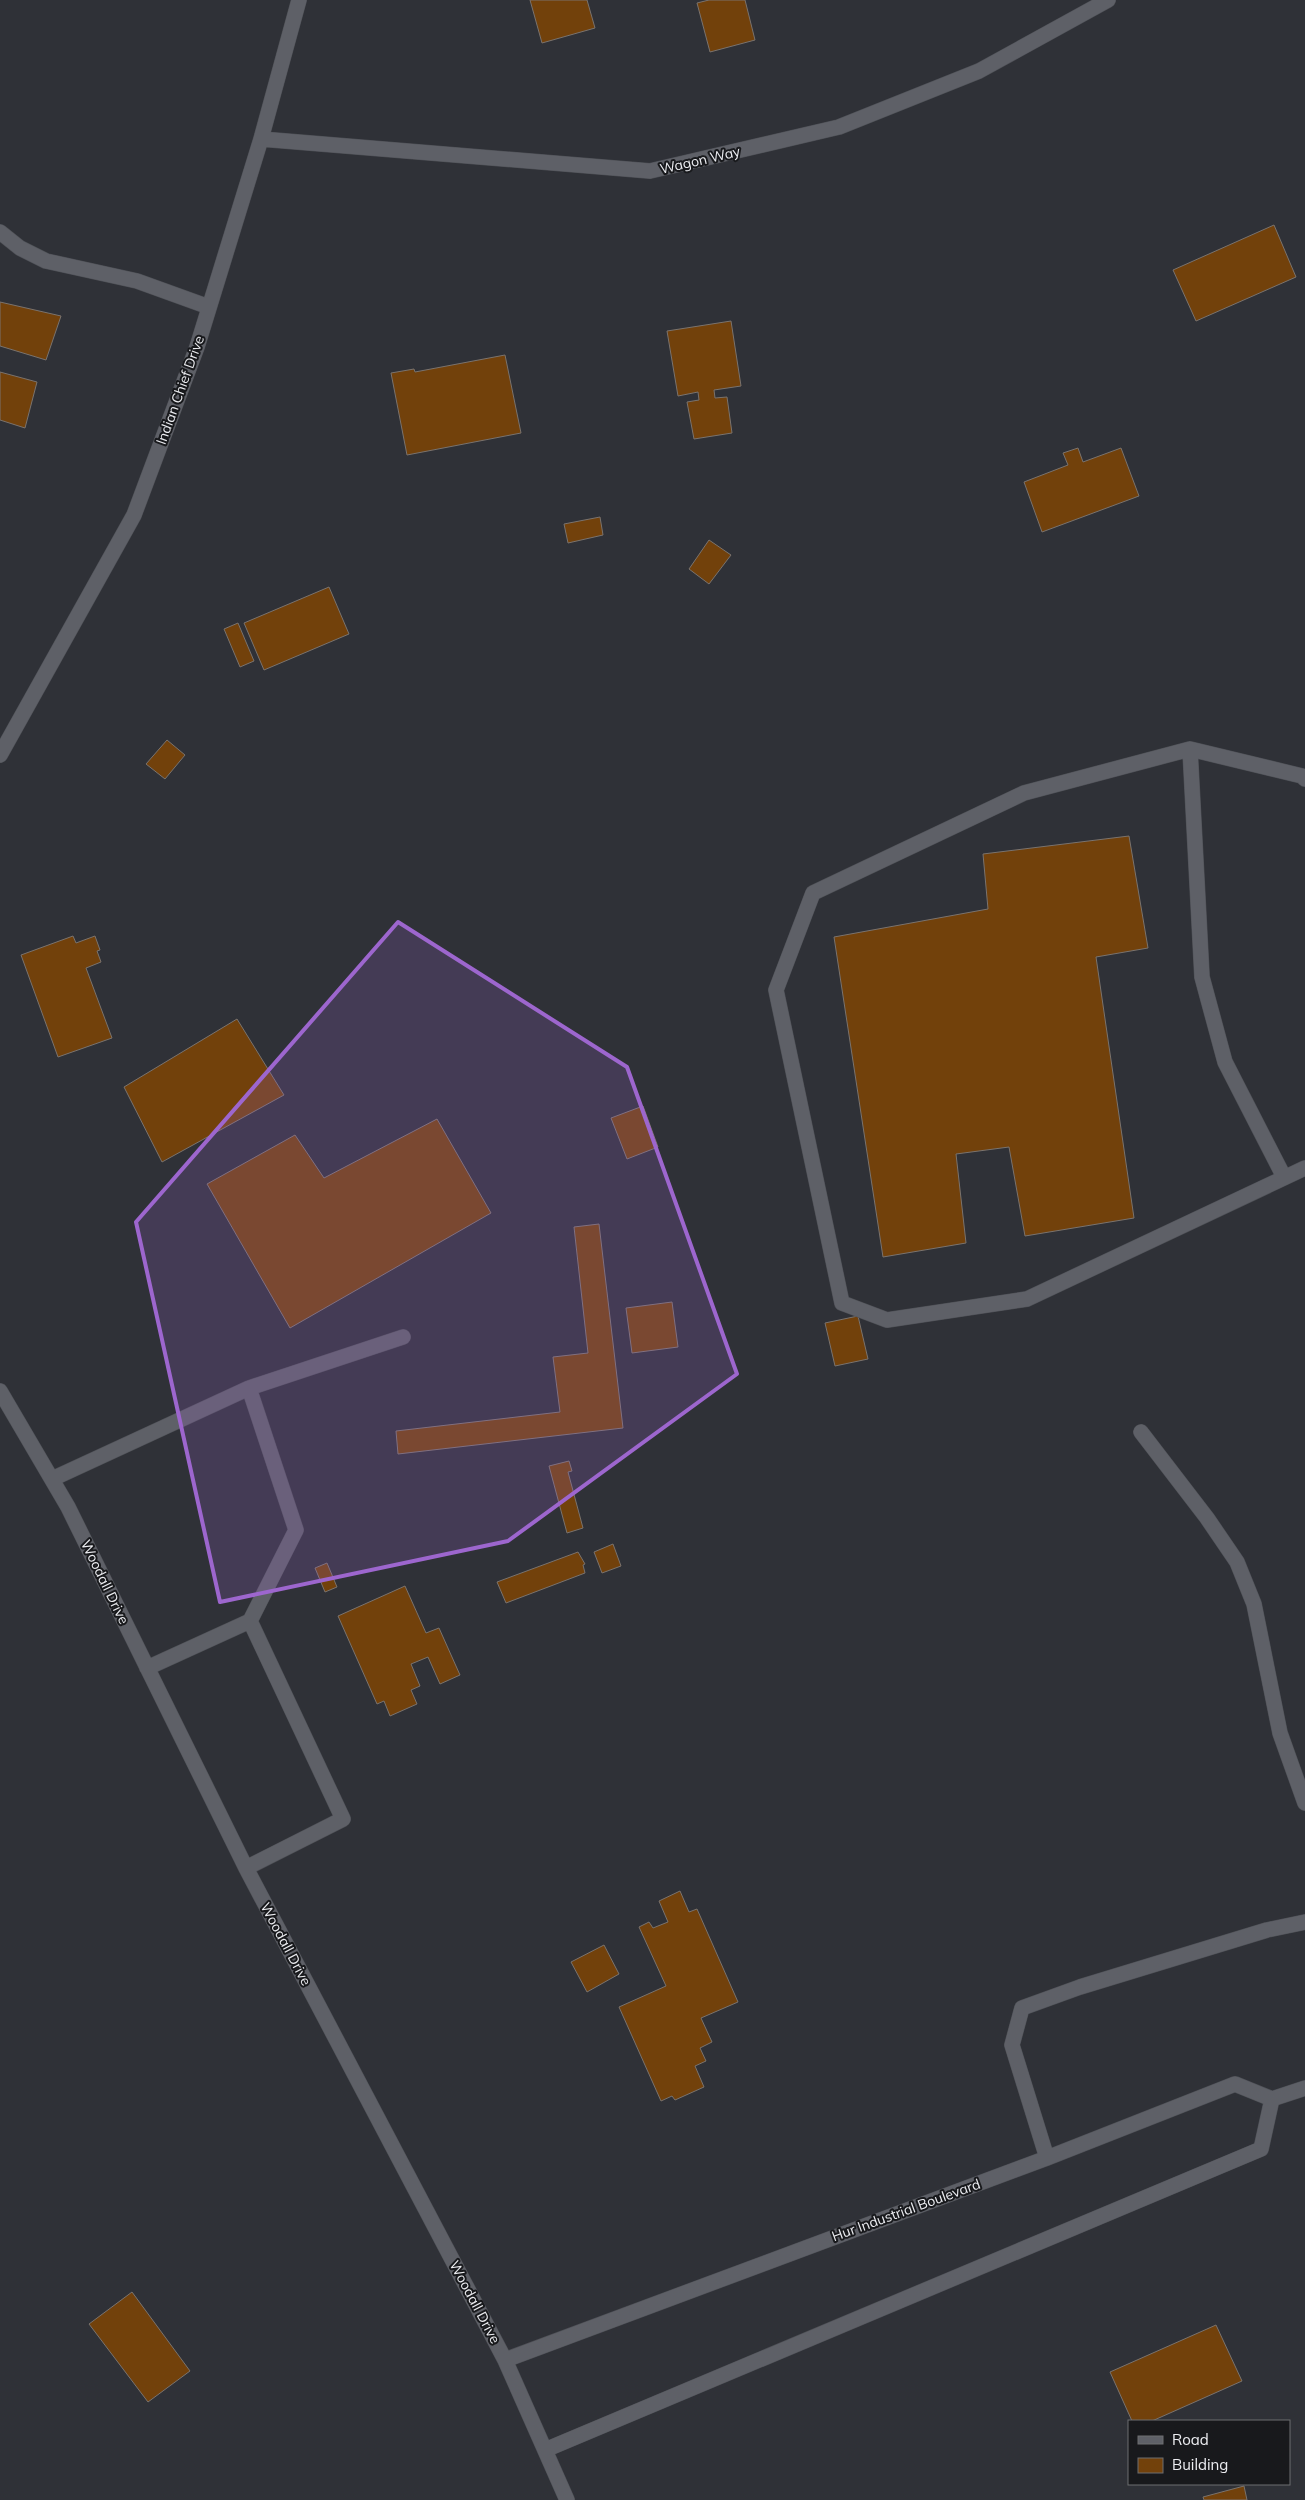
<svg xmlns="http://www.w3.org/2000/svg" width="1305" height="2500" viewBox="0 0 1305 2500" font-family="Mulish,sans-serif">
  <rect width="100%" height="100%" fill="#2f3137"/>
  <path fill="#72410b" stroke="#7a736e" d="M530,0H587L595,28L542,43Z
    M709,0H745L755,40L710,52L697,3Z
    M1274,225L1296,277L1196,321L1173,270Z
    M0,302L61,316L46,360L0,346Z
    M731,321L741,386L714,390L715,398L727,397L732,433L694,439L687,402L699,400L698,392L678,396L667,331Z
    M505,355L521,433L407,455L391,373L414,369L415,372Z
    M0,372L37,382L25,428L0,420Z
    M1078,448L1083,462L1121,448L1139,496L1042,532L1024,482L1068,465L1063,453Z
    M600,517L603,535L568,543L564,524Z
    M709,540L731,555L709,584L689,569Z
    M329,587L349,634L264,670L244,623Z
    M238,623L254,661L240,667L224,629Z
    M167,740L185,755L165,779L146,764Z
    M1129,836L1148,948L1096,957L1134,1218L1025,1236L1009,1147L956,1154L966,1243L883,1257L834,937L988,909L983,854Z
    M73,936L76,943L95,936L100,950L97,951L101,962L86,968L112,1038L58,1057L21,955Z
    M237,1019L284,1095L162,1162L124,1087Z
    M643,1106L658,1147L627,1159L611,1118Z
    M437,1119L491,1213L290,1328L207,1184L295,1135L324,1178Z
    M599,1224L623,1428L398,1454L396,1431L560,1412L553,1357L588,1353L574,1227Z
    M672,1302L678,1347L632,1353L626,1308Z
    M858,1316L868,1359L835,1366L825,1323Z
    M569,1461L572,1471L568,1472L583,1528L567,1533L549,1466Z
    M613,1544L621,1566L602,1573L594,1552Z
    M578,1552L585,1564L583,1565L585,1573L506,1603L497,1582Z
    M327,1563L337,1587L325,1592L315,1568Z
    M405,1586L426,1633L439,1628L460,1675L440,1684L428,1657L411,1664L420,1686L411,1690L417,1704L390,1716L384,1701L377,1704L338,1616Z
    M680,1891L689,1912L697,1909L738,2002L701,2018L712,2042L700,2048L706,2061L695,2066L704,2087L675,2100L672,2096L661,2101L619,2007L666,1986L639,1927L649,1922L653,1928L668,1922L659,1901Z
    M604,1945L619,1974L587,1992L571,1962Z
    M132,2292L190,2371L148,2402L89,2324Z
    M1216,2325L1242,2381L1152,2421H1132L1110,2372Z
    M1244,2486L1247,2500H1204L1203,2497Z"/>
  <g fill="none" stroke-linecap="round" stroke-linejoin="round">
    <g stroke="#4e5056" stroke-width="16">
      <path id="minor" d="M261,139L650,171L839,127L979,71L1108,0
        M0,232L20,248L46,261L137,281L209,307
        M1190,749L1202,977L1225,1062L1284,1177
        M0,755L134,515L197,347L261,139L299,0
        M1305,779L1302,776L1190,749L1024,793L813,893L776,990L842,1303L887,1320L1027,1299L1305,1168
        M249,1388L296,1530L250,1621
        M0,1391L68,1507L246,1868L505,2360L567,2500
        M1141,1432L1207,1518L1237,1562L1254,1604L1280,1733L1305,1803
        M52,1479L249,1388L403,1337
        M147,1668L250,1621L343,1819L246,1868
        M1047,2158L1012,2045L1022,2008L1080,1987L1267,1930L1305,1922
        M505,2360L1047,2158L1235,2084L1272,2099L1305,2088
        M545,2450L1261,2149L1272,2099"/>
    </g>
    <use href="#minor" stroke="#5e6067" stroke-width="15"/>
  </g>
  <path fill="#9d66ce" fill-opacity="0.2" stroke="#9d66ce" stroke-width="4" stroke-linejoin="round" d="M398,922L627,1067L737,1374L508,1541L220,1602L136,1222Z"/>
  <g text-anchor="middle" dominant-baseline="central" stroke-width="4" stroke-linejoin="round" paint-order="stroke">
    <g font-size="14" fill="#ecedf1" stroke="#18191c">
      <text transform="translate(700 160) rotate(-13)">Wagon Way</text>
      <text transform="translate(180 390) rotate(-70)">Indian Chief Drive</text>
      <text transform="translate(105 1582) rotate(64)">Woodall Drive</text>
      <text transform="translate(286 1944) rotate(62)">Woodall Drive</text>
      <text transform="translate(906 2210) rotate(-20)">Hur Industrial Boulevard</text>
      <text transform="translate(475 2302) rotate(62)">Woodall Drive</text>
    </g>
  </g>
  <rect x="1128" y="2420" width="162" height="65" fill="#18191c" stroke="#6d6e71"/>
  <rect x="1138" y="2436" width="25" height="8" fill="#5e6067" stroke="#6d6e71"/>
  <text x="1172" y="2445" font-size="15" fill="#ecedf1">Road</text>
  <rect x="1138" y="2458" width="25" height="15" fill="#72410b" stroke="#6d6e71"/>
  <text x="1172" y="2470" font-size="15" fill="#ecedf1">Building</text>
</svg>
